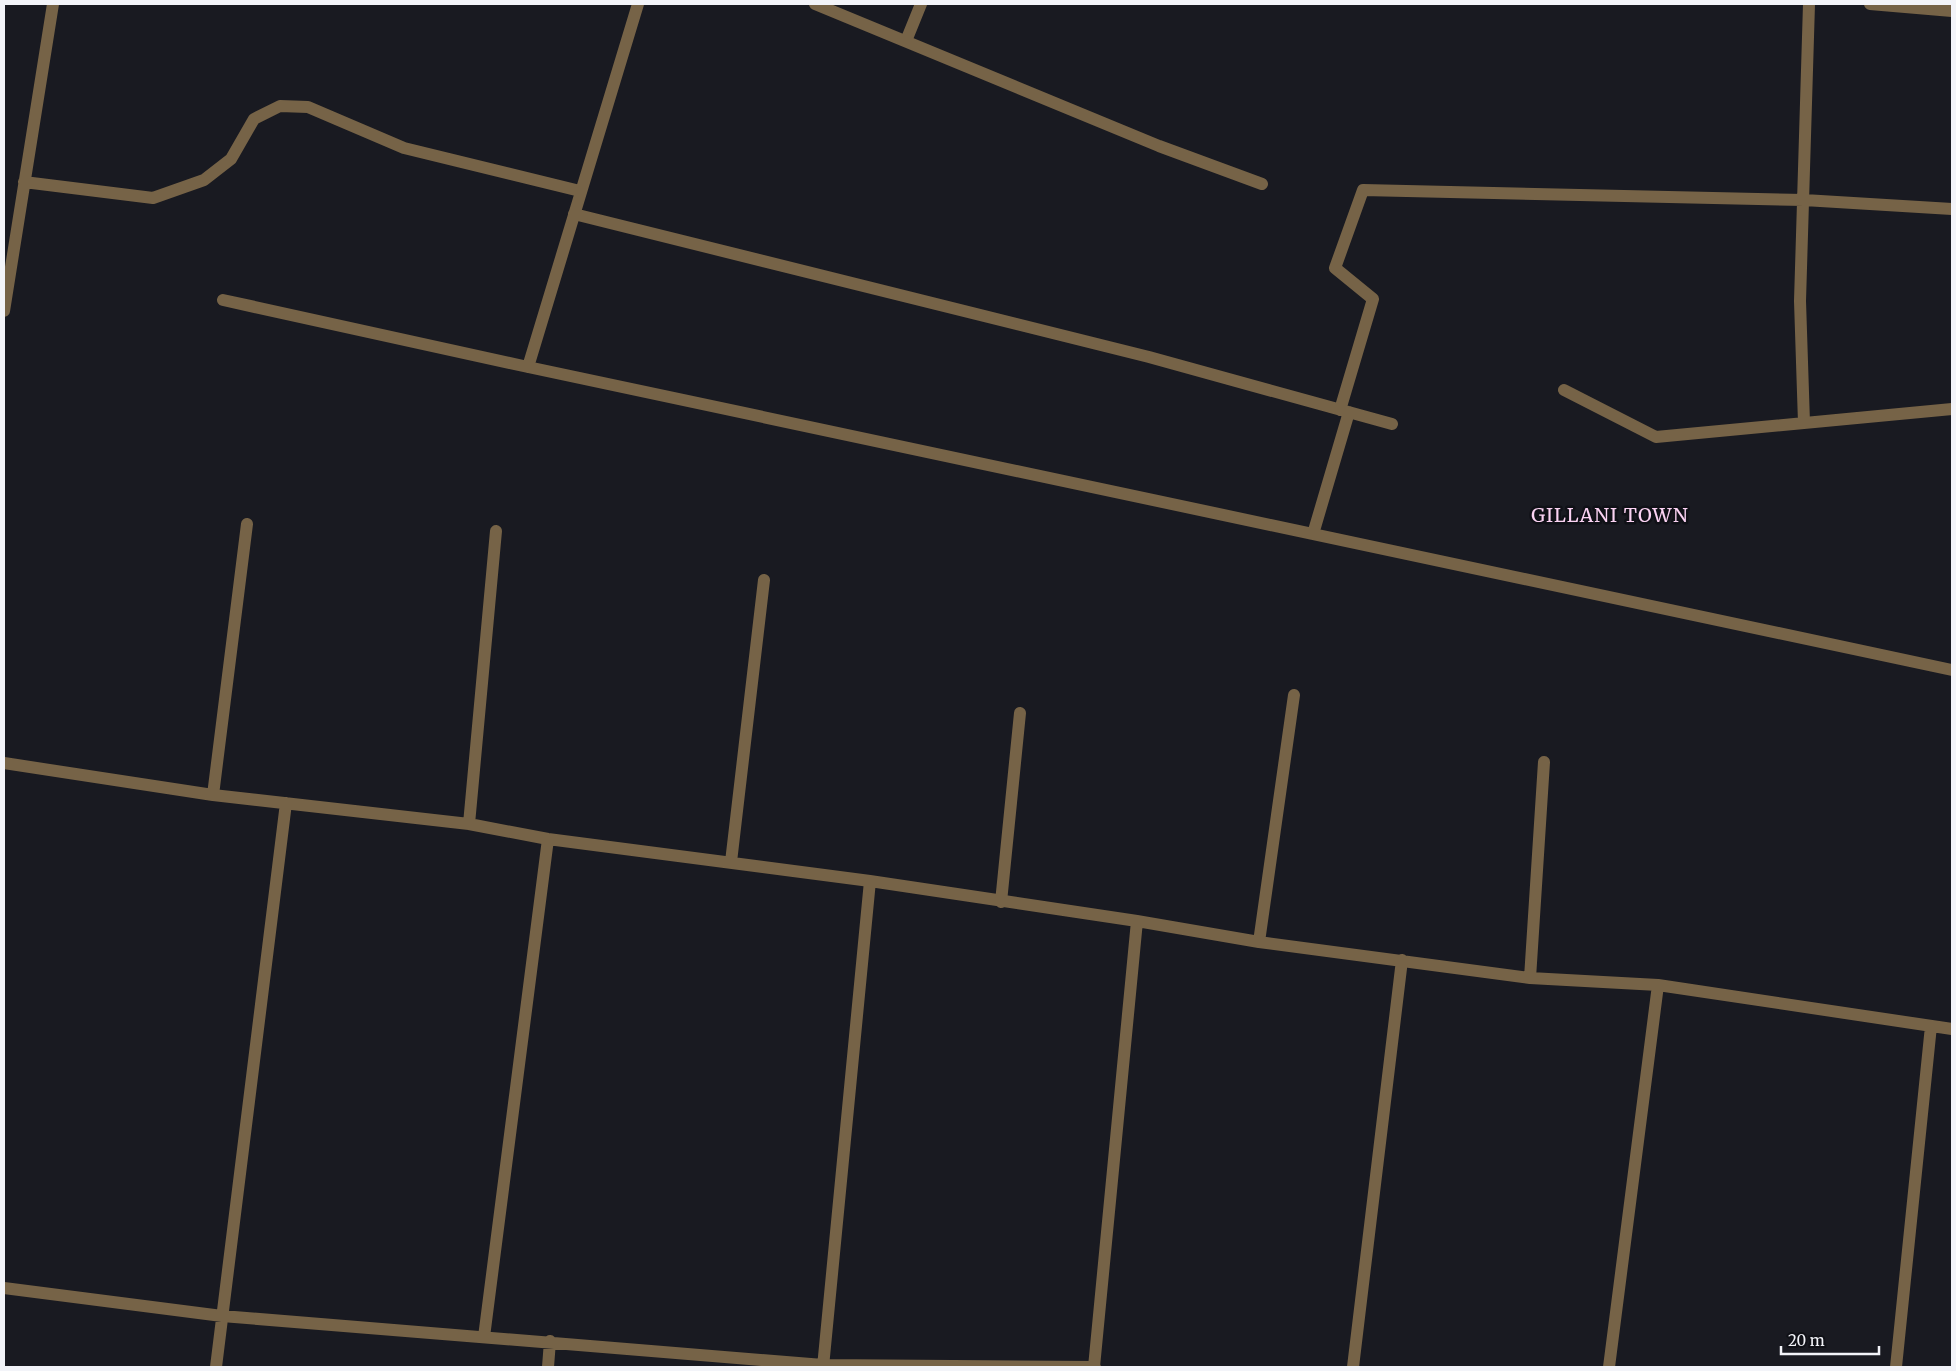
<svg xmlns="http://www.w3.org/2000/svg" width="1956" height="1371" viewBox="0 0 1956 1371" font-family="Merriweather,serif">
  <rect width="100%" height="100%" fill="#191a21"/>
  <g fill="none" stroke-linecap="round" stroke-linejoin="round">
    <path stroke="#766347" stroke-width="12" d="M815,4L1159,146L1262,184
      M1870,4L1952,11
      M906,41L921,4
      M24,182L153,198L204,180L231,159L254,119L280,106L308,107L404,148L580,191
      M574,214L1149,357L1392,424
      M223,300L528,367L1952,670
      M4,311L53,4
      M528,367L638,4
      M1564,390L1656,437L1952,409
      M1340,410L1373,299L1335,268L1363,190L1804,200L1952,209
      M1804,423L1800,301L1809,4
      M1313,534L1349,412
      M4,763L213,795L469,824L548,839L870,881L1137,921L1259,942L1530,978L1658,985L1952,1029
      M213,795L247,524
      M469,824L496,531
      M731,862L764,580
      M1001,902L1020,713
      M1259,942L1294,695
      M1530,978L1544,762
      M4,1288L222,1316L823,1365L1095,1367
      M484,1337L548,839
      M216,1367L286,803
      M548,1367L550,1341
      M823,1367L870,881
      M1094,1367L1137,921
      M1353,1367L1402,960
      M1609,1367L1658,985
      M1896,1367L1931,1026"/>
  </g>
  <g text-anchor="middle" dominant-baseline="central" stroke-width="5" stroke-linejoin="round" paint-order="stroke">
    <g font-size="19" letter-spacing="1" fill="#fbd3f3" stroke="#101117">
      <text x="1610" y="515">GILLANI TOWN</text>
    </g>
  </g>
  <rect width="1956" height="1371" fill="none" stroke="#f3f4f9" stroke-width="10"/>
  <path d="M1781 1346v8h98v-8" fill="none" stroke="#f3f4f9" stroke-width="2.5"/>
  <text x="1788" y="1346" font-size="15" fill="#f3f4f9" stroke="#101117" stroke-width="4" paint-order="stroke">20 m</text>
</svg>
